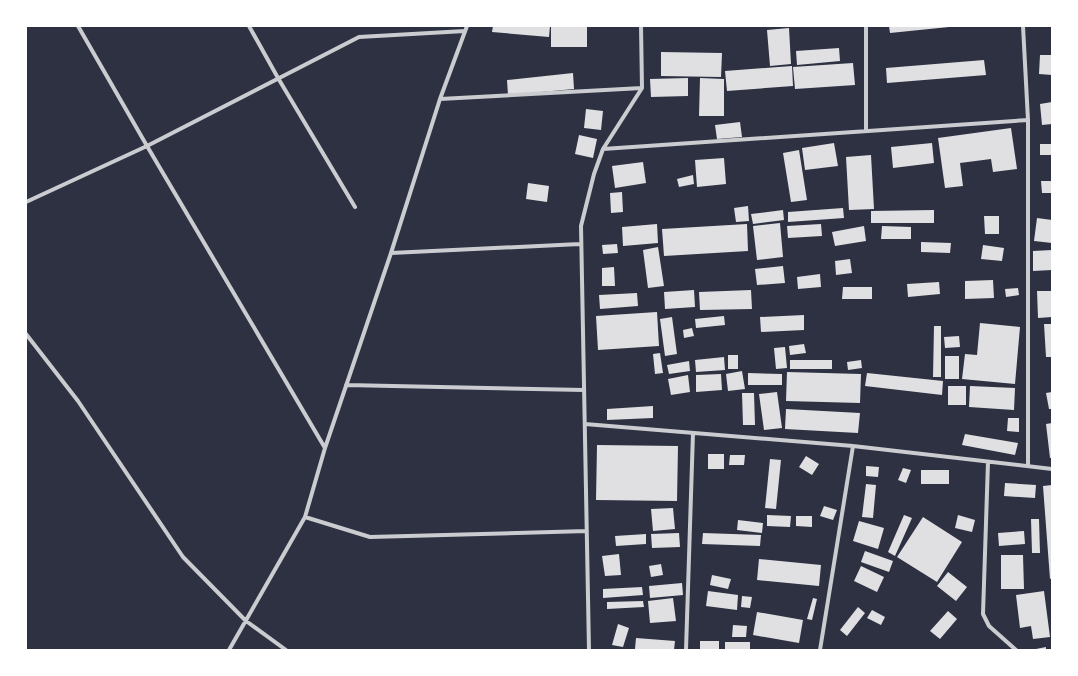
<svg xmlns="http://www.w3.org/2000/svg" width="1078" height="676" viewBox="0 0 1078 676" font-family="'PT Sans Narrow',sans-serif">
  <rect width="100%" height="100%" fill="#2d3142"/>
  <path fill="#e0e0e3" d="M493,26H550L549,37L492,32Z
    M551,26H587V47H551Z
    M889,26H949V27L890,33Z
    M789,28L791,64L770,66L767,30Z
    M839,48L840,61L797,65L796,51Z
    M661,52L722,53L721,77L661,76Z
    M1040,55H1052V75L1039,74Z
    M984,60L986,75L887,83L886,68Z
    M853,63L855,85L795,89L793,67Z
    M792,66L793,86L727,91L725,71Z
    M573,73L574,89L508,95L507,80Z
    M688,78V96L651,97L650,79Z
    M700,78L724,79V116H699Z
    M1052,102V124L1042,125L1040,104Z
    M586,109L603,111L601,130L584,128Z
    M740,122L742,137L717,139L715,125Z
    M1011,128L1017,169L993,172L991,159L960,163L963,186L945,188L938,138Z
    M579,135L597,139L593,158L575,154Z
    M834,143L838,166L805,170L802,148Z
    M932,143L934,163L893,168L891,147Z
    M1040,144H1052V155H1040Z
    M799,150L807,200L791,202L783,153Z
    M871,155L874,209L849,210L846,157Z
    M724,158L726,184L697,187L695,160Z
    M643,162L646,183L615,188L612,166Z
    M693,175L694,184L679,187L677,179Z
    M1041,181H1052V193H1042Z
    M528,183L549,186L547,202L526,199Z
    M622,192L623,212L611,213L610,193Z
    M748,206L749,221L736,222L734,208Z
    M843,208L844,218L788,222V212Z
    M783,210L784,220L753,224L751,214Z
    M934,210V223H871V211Z
    M984,216H999V234H985Z
    M1037,218L1052,220V243L1034,241Z
    M780,223L783,257L757,260L753,226Z
    M657,224L658,243L623,246L622,227Z
    M747,224L748,251L664,256L662,229Z
    M821,224L822,236L788,238L787,226Z
    M864,226L866,241L835,246L832,232Z
    M882,226L911,227V239H881Z
    M921,242L951,243L950,253L921,252Z
    M617,244L618,253L603,254L602,245Z
    M983,245L1004,248L1002,261L981,259Z
    M658,247L664,286L648,288L643,250Z
    M1052,250V270L1033,271V251Z
    M850,259L852,273L836,275L835,261Z
    M783,266L785,283L757,285L755,269Z
    M614,267L615,286H602V268Z
    M820,274L821,287L798,289L797,277Z
    M993,280L994,298L965,299V281Z
    M939,282L940,294L908,297L907,284Z
    M843,287H872V299H842Z
    M1018,288L1019,295L1006,297L1005,289Z
    M694,290L695,307L665,309L664,292Z
    M751,290L752,309L700,310L699,292Z
    M1037,291H1052V317L1038,318Z
    M637,293L638,306L600,309L599,295Z
    M657,312L659,346L598,350L596,316Z
    M804,315V330L761,332L760,317Z
    M724,316L725,325L696,328L695,319Z
    M672,317L677,354L665,356L660,319Z
    M980,323L1020,327L1015,384L962,379L965,354L977,355Z
    M1044,324H1052V357H1046Z
    M934,326H941V377H933Z
    M692,328L694,336L684,338L683,330Z
    M959,336L960,347L945,348L944,337Z
    M804,344L806,353L790,355L789,346Z
    M785,347L787,368L776,369L774,348Z
    M660,353L663,373L655,374L653,354Z
    M728,355H738V369H728Z
    M945,356H959V379H945Z
    M724,357L725,370L696,372L695,360Z
    M790,360H832V369H790Z
    M861,360L862,368L848,370L847,362Z
    M689,361L690,371L669,374L667,365Z
    M742,371L745,389L728,391L726,374Z
    M787,372L861,374L860,403L786,401Z
    M748,373L782,374V385H748Z
    M867,373L943,381L942,395L865,386Z
    M721,374L722,390L696,392V375Z
    M688,375L690,392L671,395L668,379Z
    M948,386H966V405H948Z
    M970,386L1015,388L1014,410L969,407Z
    M777,392L782,428L764,430L759,394Z
    M1052,392V409H1049L1046,393Z
    M742,393H754L755,425H743Z
    M653,406V418L607,420V409Z
    M786,409L860,413L858,433L785,429Z
    M1008,418H1019V432L1007,431Z
    M1052,423V458H1050L1046,424Z
    M965,434L1018,443L1015,455L962,445Z
    M597,445L678,446L677,501L596,500Z
    M708,454H724V469H708Z
    M730,455H745L744,465H729Z
    M806,456L819,464L812,475L799,467Z
    M770,459L781,460L776,509L765,508Z
    M866,466L879,467L878,477L866,476Z
    M903,468L911,470L906,483L898,480Z
    M921,470H949V484H921Z
    M1005,483L1036,485L1035,498L1004,496Z
    M866,484L876,485L873,518L862,517Z
    M1052,485V578L1050,579L1043,486Z
    M824,506L837,510L833,520L820,516Z
    M673,508L675,529L653,531L651,509Z
    M767,515L791,516L790,527L767,526Z
    M904,515L912,518L895,556L888,552Z
    M958,515L975,520L972,532L955,528Z
    M796,516H812V527L796,526Z
    M923,517L962,542L937,582L897,557Z
    M1031,519H1039L1040,553H1032Z
    M738,520L763,523L762,533L737,530Z
    M859,521L884,528L878,549L853,541Z
    M1024,531L1025,544L999,546L998,533Z
    M679,533L680,547L652,548L651,534Z
    M703,533L761,535L760,546L702,544Z
    M646,534V544L616,546L615,536Z
    M865,551L893,561L889,572L861,562Z
    M619,554L621,575L605,576L602,556Z
    M1001,555H1023L1024,589H1001Z
    M759,559L821,565L819,586L757,580Z
    M661,564L663,575L651,577L649,566Z
    M861,566L884,577L877,592L854,581Z
    M948,572L967,587L956,601L937,586Z
    M712,575L731,579L728,589L710,585Z
    M682,583L683,595L650,598L649,586Z
    M642,587L643,595L603,598V589Z
    M708,591L738,595L737,610L706,606Z
    M1044,591L1050,637L1033,639L1031,626L1020,628L1016,595Z
    M742,596L752,597L750,608L741,607Z
    M673,598L676,621L650,623L648,601Z
    M813,598L817,599L812,620L807,619Z
    M643,601L644,607L607,609V602Z
    M858,607L865,613L847,636L840,630Z
    M872,610L885,617L881,625L867,618Z
    M948,611L957,619L940,639L930,631Z
    M757,612L803,620L799,643L753,635Z
    M618,624L629,628L623,647L612,645Z
    M733,625L747,626L746,637H732Z
    M636,638L675,641L674,650L635,649Z
    M700,641H719V649H700Z
    M725,642H750V650H725Z
    M1046,647V650H1036V649Z"/>
  <g fill="none" stroke-linecap="round" stroke-linejoin="round">
    <path stroke="#caccd0" stroke-width="4" d="M78,26L147,146L325,448
      M249,26L278,78L355,207
      M1023,26L1028,120V466
      M440,99L642,88
      M866,131V26
      M603,149L1028,120
      M26,202L147,146L359,37L465,31
      M391,253L580,244
      M26,334L78,401L183,557L246,621L286,650
      M346,385L584,390
      M585,424L853,446L1052,469
      M988,462L983,614L989,626L1016,650
      M305,517L370,537L587,531
      M229,650L305,517L325,448L391,253L440,99L467,26
      M589,650L581,226L594,174L603,149L642,88L641,26
      M686,650L693,433
      M820,650L853,446"/>
  </g>
  <rect width="1078" height="676" fill="none" stroke="#ffffff" stroke-width="54"/>
</svg>
